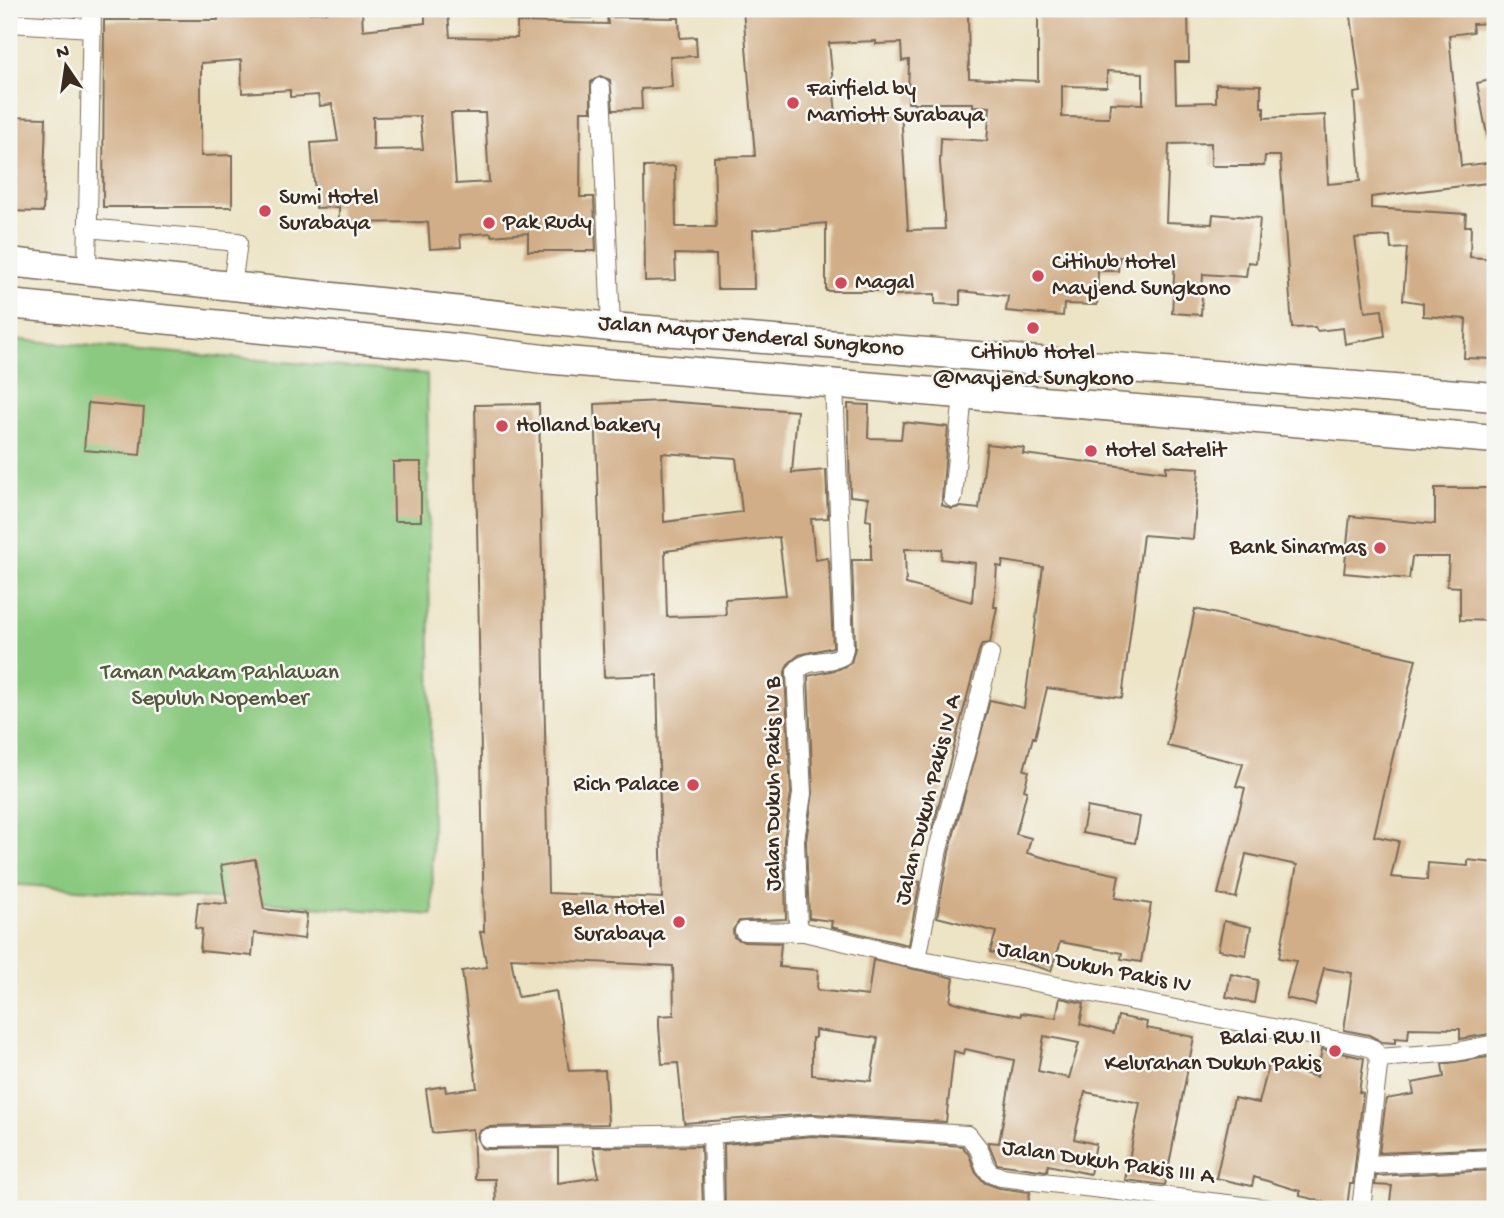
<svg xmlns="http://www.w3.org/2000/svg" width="1504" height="1218" viewBox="0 0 1504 1218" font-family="'Gochi Hand',sans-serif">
  <rect width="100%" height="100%" fill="#f6f6f2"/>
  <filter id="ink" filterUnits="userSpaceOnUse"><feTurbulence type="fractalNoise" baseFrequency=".0143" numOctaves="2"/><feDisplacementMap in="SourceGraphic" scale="14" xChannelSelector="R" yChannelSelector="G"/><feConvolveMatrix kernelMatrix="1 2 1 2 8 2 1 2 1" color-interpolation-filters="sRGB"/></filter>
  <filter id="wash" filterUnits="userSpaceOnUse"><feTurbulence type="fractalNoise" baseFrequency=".00686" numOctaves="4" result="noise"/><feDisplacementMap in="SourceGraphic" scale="28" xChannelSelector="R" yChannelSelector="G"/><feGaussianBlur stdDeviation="1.57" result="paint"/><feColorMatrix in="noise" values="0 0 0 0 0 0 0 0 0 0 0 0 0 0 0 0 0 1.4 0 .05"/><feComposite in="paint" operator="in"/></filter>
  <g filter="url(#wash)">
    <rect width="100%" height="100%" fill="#ede4c6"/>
    <path fill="#8ac97f" stroke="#627a4e" stroke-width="2" d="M9,339L427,374L433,915L9,884Z"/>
    <g id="blocks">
      <path fill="#d1ae87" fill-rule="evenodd" d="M217,9H233V15L362,11L363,30L425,23V15L448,13L450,37L517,38V22L608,24L607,17L679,18L680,38L696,37L697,56L670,57L672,87L641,89L642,109L613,110L610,80L600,76L591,82V111H581L580,197H594L596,251H528V233L492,236L491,233L460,235L461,247L430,249L428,222L339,223V207L316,208L311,143L338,141L332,104L320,106L318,95L290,97V90L242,93L241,60L201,63V156L232,155V207H103L104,20H218ZM451,113H485L489,182L456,184ZM420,116L423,149L373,150V117Z
        M743,9H968L969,78L1038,81V9H1062V16H1105L1106,9H1188L1189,62H1175L1176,103L1216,102V84L1261,85V107H1264V118L1325,115L1328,184L1360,181L1354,93L1361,92L1350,9H1495V23L1472,24L1473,32L1449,35L1461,166L1495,162V182L1371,197V208L1466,214L1465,226H1471L1470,257L1495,259V359L1464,358L1466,319L1423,316V303L1403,300L1407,248L1391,249L1390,236L1355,238L1365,312L1382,310L1385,336L1345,344L1343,328L1317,331L1315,327L1292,328L1280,156H1265L1264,166H1211V143L1169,144L1166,222L1212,224L1213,214L1260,218L1256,263L1248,262L1246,277L1203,274L1201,315L1172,313L1175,259L1119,257L1118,271H1098L1097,305L1064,304L1063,316L1006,311L1008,296L960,291V305L935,304V294L896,295L895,291H826V223L753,230L754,289H717L716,255L675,254L676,280L645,281L644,167L675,166L676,227H716L714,157L755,156ZM876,41V44L901,43L902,61L909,60L908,103H973V106L990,107L987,141L941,138L940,162L945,229L908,230L901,110L836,114L829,43ZM1107,71L1143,73V104L1110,103L1109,118L1062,117V86L1107,87Z
        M1495,79V134L1487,135L1477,83Z
        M9,117L46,118L43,212L9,211Z
        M663,401L797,411L792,473L826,470L828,518L811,519L815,560L827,558L829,561L833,647L799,655L788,664L785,672L791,793L784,840L786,919L739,921L733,930L734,937L744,942L781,943L779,967L818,970L817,990L868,996L873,960L954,978L950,1001L981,1009L1021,1016V1013L1056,1018L1060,998L1084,1003L1080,1024L1114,1033L1118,1016L1147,1022L1146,1028L1194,1037L1165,1185L1125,1180L1140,1103L1085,1092L1074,1139L1096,1144L1090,1174L1048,1165L1047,1171L997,1164L988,1142L999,1143L1014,1060L965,1049L964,1054L954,1051L946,1122L813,1114L684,1123L678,1063L662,1064L659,1026V1016L674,1015L673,966L511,958L518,997L556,991L569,1071L605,1070L608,1124L488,1127L478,1132L477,1139L482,1148L488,1149L558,1148V1183L599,1177L593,1147L701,1146L703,1209H496L495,1179H475L473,1129L432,1133L426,1089L445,1086L446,1092L477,1088L462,971L487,967L480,932H484L475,405L539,404L548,893L662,898L657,675L604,677L595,404ZM662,453L736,458L742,512L664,522ZM779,537L786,595L725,599L726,615L667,617L665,551ZM815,1030L878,1038L871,1081L812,1075V1038H815ZM1044,1036L1079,1043L1069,1078L1038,1071Z
        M88,403L144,408L140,455L84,450Z
        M848,404L869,405L868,438L901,439L903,422L948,427L942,498V505L951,509L960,507L979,509L987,444L1024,448L1023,454L1166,472V466L1199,468L1193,539L1143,535L1122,698L1047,688L1035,738L1033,737L1024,770L1029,771L1024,790L1027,791L1016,834L1031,838L1027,853L1071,865L1119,875L1115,898L1151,904L1141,962L1121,959L1122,953L1060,942L1051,971L990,952L996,932L937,917L949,852L990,700L1024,708L1043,567L1003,561L1002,567L997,566L994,607H997L990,643L982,644L979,651L932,830L918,827L908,880L920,882L908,945L831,927L832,921L809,918L806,841L813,793L808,676L839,669L851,663L855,648L852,560H871V521L866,520L868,498L850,496ZM905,549H942L941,559L975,563L972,602L906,584Z
        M393,462H421V521H394Z
        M1435,488H1495V558H1493L1489,598H1495V621L1460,620V587L1447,586L1449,557H1412L1409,579L1344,573L1350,516L1435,524Z
        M1195,609L1416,659L1374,836L1399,841L1391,877L1427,880L1428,863L1468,866V860L1495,863V1033L1460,1039V1029L1409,1028L1408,1039L1395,1038V1043L1382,1042L1369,1035L1344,1030L1352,973L1324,968L1315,1005L1286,998L1296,961L1279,958L1297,865L1246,854L1236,898L1218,894L1245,788L1236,786L1243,764L1167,746Z
        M1087,807L1140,817L1135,843L1082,833Z
        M255,859L264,909L307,914L304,939L254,933L252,956L200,951L202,929L195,928L198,902L227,904L221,865Z
        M1224,921L1251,927L1246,955L1218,950Z
        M1231,974L1258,980L1254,1003L1226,997Z
        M1322,1049L1364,1058L1359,1092L1363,1093L1353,1184H1350L1347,1207L1300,1196V1191L1254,1177L1252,1186L1216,1178L1234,1098L1259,1103L1269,1064L1317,1077Z
        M1495,1056V1148L1379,1153L1386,1099L1414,1094L1412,1083L1444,1077L1442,1064Z
        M812,1136L962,1146L969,1155L976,1173L985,1183L999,1188L1030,1192L1027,1209H754V1205L725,1208L724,1144Z
        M1495,1170V1209H1389L1392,1186L1375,1185L1376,1176Z"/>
    </g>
  </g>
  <g filter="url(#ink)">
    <use href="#blocks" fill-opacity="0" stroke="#796b59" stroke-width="2"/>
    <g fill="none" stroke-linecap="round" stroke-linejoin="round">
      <g stroke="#796b59" stroke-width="20">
        <path id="street" d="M571,9H591
          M9,23L92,28
          M601,87L611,327
          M87,228L238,242L232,286
          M87,270L92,9
          M953,498L963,394
          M744,931L804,932L917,959L1365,1046L1373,1049L1379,1058
          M804,932L798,926L795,840L802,794L796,672C805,658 828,664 842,656L844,648L834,383
          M917,959L938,849L969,740L990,654
          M712,1134L714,1209
          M488,1138L712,1134L812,1125L968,1135L979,1149L985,1166L990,1173L1001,1177L1269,1209
          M1366,1165L1495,1159
          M1361,1209L1379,1058L1456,1052L1495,1044"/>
      </g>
      <g stroke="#796b59" stroke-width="31">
        <path id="primary" d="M9,262L611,327L1495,397
          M9,304L465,349L543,359L1495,439"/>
      </g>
      <use href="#street" stroke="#fff" stroke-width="18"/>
      <use href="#primary" stroke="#fff" stroke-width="28"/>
    </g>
  </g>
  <g fill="#d1495b" stroke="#f6f6f2" stroke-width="2.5">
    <circle cx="793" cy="103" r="7"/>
    <circle cx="265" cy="211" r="7"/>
    <circle cx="489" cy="223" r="7"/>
    <circle cx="1038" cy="276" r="7"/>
    <circle cx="841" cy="283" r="7"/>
    <circle cx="1033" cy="328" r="7"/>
    <circle cx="502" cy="426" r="7"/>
    <circle cx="1091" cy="451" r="7"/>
    <circle cx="1380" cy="548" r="7"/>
    <circle cx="693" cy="785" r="7"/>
    <circle cx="679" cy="922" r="7"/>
    <circle cx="1335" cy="1051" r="7"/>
  </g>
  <g text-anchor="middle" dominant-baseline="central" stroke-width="5" stroke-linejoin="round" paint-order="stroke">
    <g font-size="23" fill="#3b2a1e" stroke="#f6f6f2" text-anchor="start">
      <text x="807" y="90">Fairfield by<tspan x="807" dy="26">Marriott Surabaya</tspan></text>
      <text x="279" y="198">Sumi Hotel<tspan x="279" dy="26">Surabaya</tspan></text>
      <text x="503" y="223">Pak Rudy</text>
      <text x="1052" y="263">Citihub Hotel<tspan x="1052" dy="26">Mayjend Sungkono</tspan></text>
      <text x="855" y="283">Magal</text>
      <text x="1033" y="353" text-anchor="middle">Citihub Hotel<tspan x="1033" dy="26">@Mayjend Sungkono</tspan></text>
      <text x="516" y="426">Holland bakery</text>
      <text x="1105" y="451">Hotel Satelit</text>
      <text x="1366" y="548" text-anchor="end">Bank Sinarmas</text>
      <text x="679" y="785" text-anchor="end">Rich Palace</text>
      <text x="665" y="909" text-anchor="end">Bella Hotel<tspan x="665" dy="26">Surabaya</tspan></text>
      <text x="1321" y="1038" text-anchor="end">Balai RW II<tspan x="1321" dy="26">Kelurahan Dukuh Pakis</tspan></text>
    </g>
    <g font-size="23" fill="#3b2a1e" stroke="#f6f6f2">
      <text transform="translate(751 337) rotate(5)">Jalan Mayor Jenderal Sungkono</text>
      <text transform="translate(774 784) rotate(-90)">Jalan Dukuh Pakis IV B</text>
      <text transform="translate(929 800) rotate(-76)">Jalan Dukuh Pakis IV A</text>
      <text transform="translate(1094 968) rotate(11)">Jalan Dukuh Pakis IV</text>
      <text transform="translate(1108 1163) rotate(8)">Jalan Dukuh Pakis III A</text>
    </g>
    <g font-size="23" fill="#535a3b" stroke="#f6f6f2">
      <text x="220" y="673">Taman Makam Pahlawan<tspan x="220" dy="26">Sepuluh Nopember</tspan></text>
    </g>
  </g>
  <rect width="1504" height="1218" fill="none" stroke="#f6f6f2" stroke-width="35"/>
  <g transform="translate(66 66) rotate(347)" stroke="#f6f6f2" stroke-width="5" paint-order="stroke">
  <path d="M0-5L12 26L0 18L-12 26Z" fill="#3b2a1e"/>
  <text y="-10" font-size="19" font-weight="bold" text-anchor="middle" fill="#3b2a1e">N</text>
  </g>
</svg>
